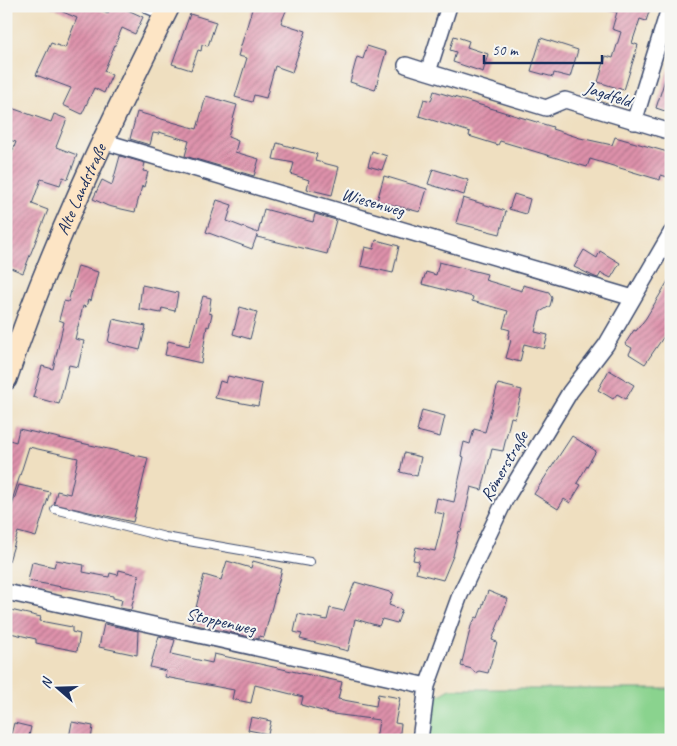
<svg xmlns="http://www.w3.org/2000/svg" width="677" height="746" viewBox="0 0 677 746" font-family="Caveat,sans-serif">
  <defs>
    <pattern id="building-hatch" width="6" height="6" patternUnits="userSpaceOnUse" patternTransform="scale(1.25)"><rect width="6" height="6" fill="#de91aa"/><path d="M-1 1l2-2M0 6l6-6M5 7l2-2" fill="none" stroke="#b3778e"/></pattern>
  </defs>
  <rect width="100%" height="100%" fill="#f6f6f2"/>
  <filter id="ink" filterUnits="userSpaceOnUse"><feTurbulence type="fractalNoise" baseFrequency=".02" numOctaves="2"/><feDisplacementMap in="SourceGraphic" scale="10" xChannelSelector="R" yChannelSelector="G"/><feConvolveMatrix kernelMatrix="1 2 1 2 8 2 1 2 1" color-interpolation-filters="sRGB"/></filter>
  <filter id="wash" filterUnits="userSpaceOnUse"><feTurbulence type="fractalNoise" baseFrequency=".0096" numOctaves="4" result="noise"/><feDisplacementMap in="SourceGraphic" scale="20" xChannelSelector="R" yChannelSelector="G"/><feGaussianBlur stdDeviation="1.12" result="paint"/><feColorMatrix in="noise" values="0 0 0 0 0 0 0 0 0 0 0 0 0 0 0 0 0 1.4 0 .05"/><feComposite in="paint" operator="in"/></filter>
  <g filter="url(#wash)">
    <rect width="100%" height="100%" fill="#efdfc0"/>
    <path fill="#8ad38e" stroke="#528176" d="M450,689H671V740H428L435,698Z"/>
    <g id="blocks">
      <path fill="url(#building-hatch)" d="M49,6H92L108,13L111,6H119L143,17L135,34L122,28L104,71L112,75L104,93L94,88L82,114L63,105L71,88L36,75L51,43L65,48L77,18Z
        M253,6H288L281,23L306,31L292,72L275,66L266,98L254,95L252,102L235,97L247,58L238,56Z
        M609,6H651L646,21L640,19L632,43L638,45L624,90L598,82L606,56L613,58L621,32L612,29L617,12L608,10Z
        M190,14L216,22L208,46L202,45L201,51L198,50L191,70L172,64Z
        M454,36L469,41L467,47L488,54L483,72L453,62L456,52L450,50Z
        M541,38L578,50L570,77L554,73L553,77L531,71Z
        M367,46L386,52L375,90L350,82L357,57L363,59Z
        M668,70L671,71V113L656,108Z
        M434,91L553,127L552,129L580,138L612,145L615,137L671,153V178L661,175L660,180L590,159L587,167L500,141L498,145L469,136L470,132L419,116L424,99L431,101Z
        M206,96L237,105L228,137L238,141L235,152L259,159L254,176L185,156L189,141L159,132V134L153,133L150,145L130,139L137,112L197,129Z
        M6,106L51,122L54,114L67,119L56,147L77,155L68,179L63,177L60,185L41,179L32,204L48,210L23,273L6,266V168L16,142L6,139Z
        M277,143L317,154L315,161L339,167L332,195L307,189L309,180L291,174L294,163L273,159Z
        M372,151L387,156L382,170L368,166Z
        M120,156L145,163L143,171L148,172L144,187L142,186L135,212L108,206L93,199L102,180L112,185Z
        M433,169L468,180L464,195L428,184Z
        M384,176L427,189L420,212L377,201Z
        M514,194L530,199L526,214L509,209Z
        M463,198L506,211L500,234L456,223Z
        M217,200L232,205L227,221L258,233L264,209L313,222L315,214L336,220L327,254L257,237V235L252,249L206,232Z
        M376,240L399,246L393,273L361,266L365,247L374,249Z
        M584,250L597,258L600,251L620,263L611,278L601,273L598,278L595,277L574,267Z
        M439,262L487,274L485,280L522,291L523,285L549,292L552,298L550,306L540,312L535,332L548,335L544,349L524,344L520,362L506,358L511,340L508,339L510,330L503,328L508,311L472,301L473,297L422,284L426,272L436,275Z
        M78,266L98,272L91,301L88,300L86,307L83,306L75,339L84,341L78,367L69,365L59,404L33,397L42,366L53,369L64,322L59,320L64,301L68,302Z
        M671,276V326L645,364L629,354L632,348L625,344L634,330L636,331L646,318Z
        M142,285L178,293L175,311L162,308L161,313L139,309Z
        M203,296L211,298L209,313L212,314L209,327L207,326L201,363L165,355L168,341L189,346Z
        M240,307L257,312L250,339L233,334Z
        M113,319L146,326L140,350L108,342Z
        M609,370L634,385L626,399L617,394L613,399L598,390Z
        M228,376L262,384L258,406L215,398L220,381L226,383Z
        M498,384L522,390L515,418L511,417L503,451L492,449L482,490L471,487L461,532L459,531L453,556L443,580L416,573L419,561L413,560L416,547L435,551L439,536L444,514L434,512L437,498L454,502L464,457L461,456L464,442L470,444L474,429L485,432Z
        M422,410L445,416L440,437L417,431Z
        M19,429L148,458L133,522L54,504L57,491L70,494L78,458L29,447L9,510H6V439L16,442Z
        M572,436L596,451L577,483L581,485L570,503L564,499L558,509L534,494Z
        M404,453L421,457L417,476L400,472Z
        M19,485L50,492L36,537L18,532L9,561H6V523Z
        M56,560L84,565L83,572L109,577L110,573L118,575L119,570L139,575L131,610L120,608L122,600L113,598V596L28,581L32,562L54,567Z
        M227,561L251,568L253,561L282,569L264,637L259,636V639L192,624L204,575L221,580Z
        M355,582L393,593L389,605L402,610L397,623L382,619L379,626L355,619L348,651L300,639L302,634L294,632L298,614L327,620L330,608L344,611Z
        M488,591L508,599L492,640L497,642L488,673L479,671L475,673L472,669L461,666L471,626L476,617L478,618Z
        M6,609L41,617L40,621L72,627V632L80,634L77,651L36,643V639L6,632Z
        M104,624L138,631L137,655L99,647Z
        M159,636L175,640L171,654L212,663L214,654L342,682L338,699L376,706L378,694L400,698L395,723L401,724L399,740H376L379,720L333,714L301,705L303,697L255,685L251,703L232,699L234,690L165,677L166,671L150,667Z
        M251,717L271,721L268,734L248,730Z
        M72,722L93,726L91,740L69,738Z
        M14,723L31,727L28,740L10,738Z"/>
    </g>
  </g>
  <g filter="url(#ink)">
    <use href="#blocks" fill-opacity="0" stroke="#3b496d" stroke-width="1"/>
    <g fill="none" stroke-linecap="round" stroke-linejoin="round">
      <g stroke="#3b496d" stroke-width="10">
        <path id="service" d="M55,509L165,537L310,562"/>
      </g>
      <g stroke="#3b496d" stroke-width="18">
        <path id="minor" d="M149,6L166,13
          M449,6L428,72L546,108L565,100L671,132
          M406,65L428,72
          M634,122L667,15
          M102,141L633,298
          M6,592L427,686
          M420,740L427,686L460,595L505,500L570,392L606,345L671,233"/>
      </g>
      <g stroke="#3b496d" stroke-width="24">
        <g id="secondary">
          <path id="s1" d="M6,379C50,248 107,129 169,6"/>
        </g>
      </g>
      <use href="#service" stroke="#fff" stroke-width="8"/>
      <use href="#minor" stroke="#fff" stroke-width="15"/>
      <use href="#secondary" stroke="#fde5c5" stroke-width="21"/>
    </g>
  </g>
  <g text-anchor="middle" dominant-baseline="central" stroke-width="4" stroke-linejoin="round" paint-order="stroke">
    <g font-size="18" fill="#1b2f5e" stroke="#f6f6f2">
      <text transform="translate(608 94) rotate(18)">Jagdfeld</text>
      <text stroke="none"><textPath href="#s1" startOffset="204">Alte Landstraße</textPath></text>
      <text transform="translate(373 202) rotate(16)">Wiesenweg</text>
      <text transform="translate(504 466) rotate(-60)">Römerstraße</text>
      <text transform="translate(221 621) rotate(13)">Stoppenweg</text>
    </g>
  </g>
  <rect width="677" height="746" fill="none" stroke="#f6f6f2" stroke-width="25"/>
  <g transform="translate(58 688) rotate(290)" stroke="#f6f6f2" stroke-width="4" paint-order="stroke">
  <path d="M0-4L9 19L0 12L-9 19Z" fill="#1b2f5e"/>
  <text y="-8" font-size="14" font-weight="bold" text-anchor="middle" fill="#1b2f5e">N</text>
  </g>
  <path d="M484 55v8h118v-8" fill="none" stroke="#1b2f5e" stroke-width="2.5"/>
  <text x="492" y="55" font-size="15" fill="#1b2f5e" stroke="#f6f6f2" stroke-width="4" paint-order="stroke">50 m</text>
</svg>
